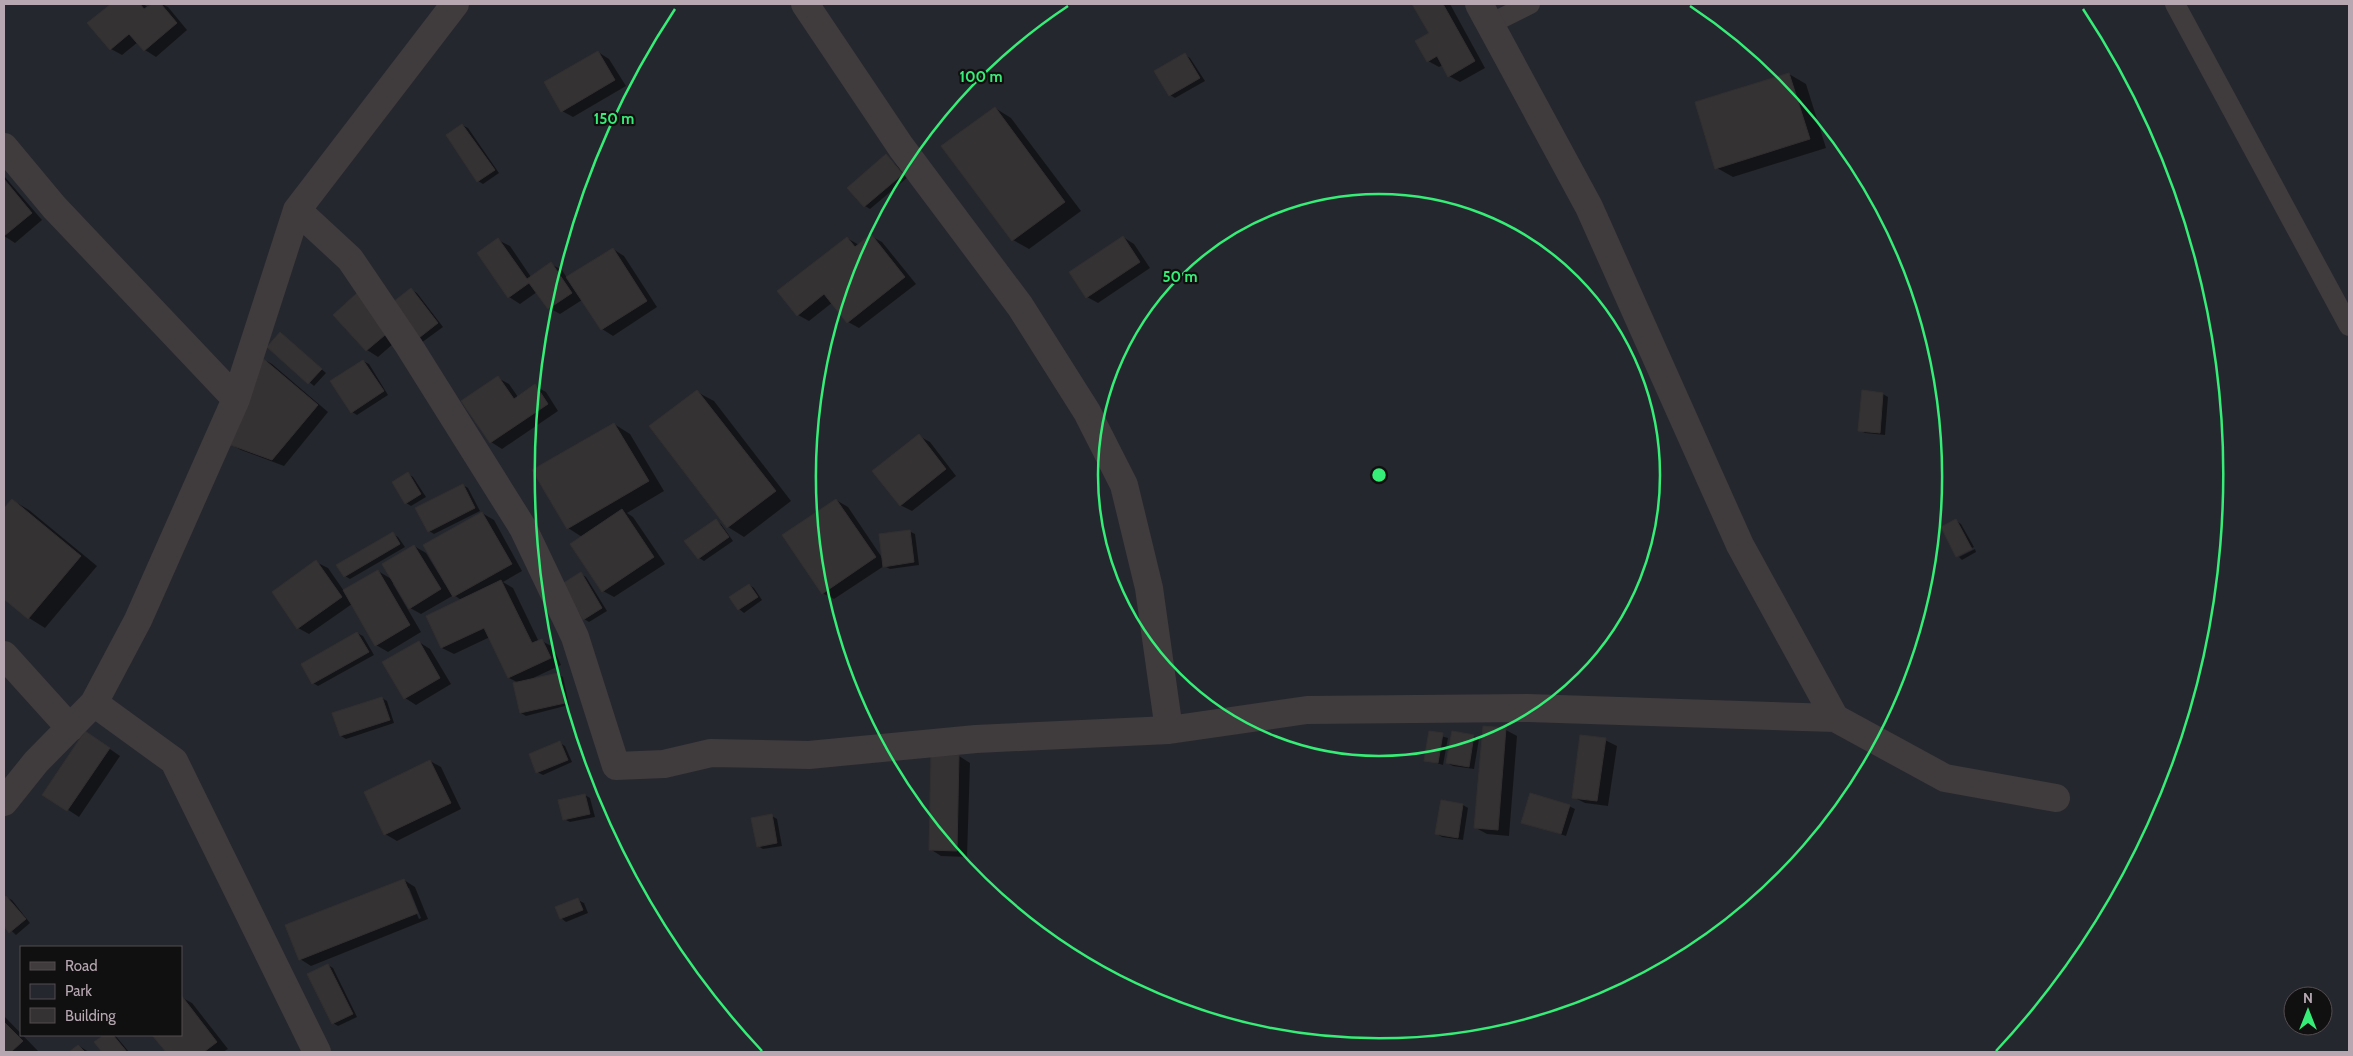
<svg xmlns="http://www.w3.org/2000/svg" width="2353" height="1056" viewBox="0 0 2353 1056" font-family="Cabin,sans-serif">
  <rect width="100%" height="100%" fill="#161515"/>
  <path fill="#25272e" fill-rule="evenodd" d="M4,4H2349V1052H4ZM21,947H181V1035H21ZM2293,996H2323V1026H2293Z"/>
  <path fill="#0007" fill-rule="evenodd" d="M112,4H144L148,8L154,4H162L168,7L187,30L156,57L145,50L138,42L122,55L111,49L89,23Z
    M1414,4H1450L1485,68L1460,82L1449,76L1443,65L1439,67L1428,61L1430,34Z
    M598,52L609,59L626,86L573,117L562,111Z
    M1185,55L1190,58L1205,81L1175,98L1170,95Z
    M1789,74L1806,84L1826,148L1733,177L1717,168Z
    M995,108L1011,118L1081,211L1029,249L1013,240Z
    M462,125L468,128L499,173L483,184L478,181Z
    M886,155L908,177L870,209L865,206Z
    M4,176L42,220L15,243L4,236Z
    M871,236L882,242L916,284L859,328L848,322L833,302L809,321L798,315L847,238L859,245Z
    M1123,237L1134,244L1150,268L1098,303L1087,297Z
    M498,240L510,246L531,277L551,264L562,270L567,278L613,249L624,256L657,307L613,336L602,329L582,300L560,314L549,308L537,292L520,304L509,297Z
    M411,290L417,293L443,327L421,343L416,340Z
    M335,315L401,337L378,357L367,350Z
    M281,334L326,373L314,386L269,347Z
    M261,358L272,364L328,412L284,466L241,450L230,444Z
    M363,361L369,364L388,395L357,415L352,412Z
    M498,378L509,384L518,397L535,386L546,392L558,411L502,449L491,442L463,402Z
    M697,392L714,401L791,501L744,537L728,527Z
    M1883,394L1888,397L1885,435L1865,433L1860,430Z
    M614,424L630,434L664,491L627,513L633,517L665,564L614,597L603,591L582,537L568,528Z
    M919,436L930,442L956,476L912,511L900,505Z
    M408,474L413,477L426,497L411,506L406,503Z
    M463,485L468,488L480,511L434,534L429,531Z
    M12,500L29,510L97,566L45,628L29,618L4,597V510Z
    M836,500L848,507L883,559L909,531L915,534L919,565L890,569L884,566L834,599L822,593Z
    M482,513L494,520L522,571L503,582L513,588L539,642L542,641L553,647L561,665L531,679L558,674L563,677L569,705L526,716L521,713L519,683L509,678L490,637L454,654L442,648L427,617L461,600L454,595L421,614L410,608L395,583L393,584L421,632L388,652L376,645L352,604L309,634L298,628L316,562L328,568L344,591L378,571L393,580L414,546L426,553L445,584Z
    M716,521L721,524L733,541L704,561L699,558Z
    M1956,521L1961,524L1974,547L1958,555V557Z
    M393,534L398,537L405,547L350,579L345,576Z
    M1975,549L1976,552L1962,560L1959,557Z
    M581,574L586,577L607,611L589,622L584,619Z
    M749,585L754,588L762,600L744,613L739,609L731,597Z
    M357,633L363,636L374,655L318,686L313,683Z
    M419,642L430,649L451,684L416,705L405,698Z
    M382,698L387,701L394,723L346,739L341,736Z
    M1506,730L1517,736L1509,836L1487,834L1476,828Z
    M1430,733L1448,738L1443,765L1426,760Z
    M1453,733L1474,736L1479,739L1474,769L1453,766L1447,763Z
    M97,740L120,756L79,817L44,794Z
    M1605,740L1617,746L1608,806L1585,803L1573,797Z
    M560,743L565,746L572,762L543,775L537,772Z
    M959,756L970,763L967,857L941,856L930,849Z
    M430,761L441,767L461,809L397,841L385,834Z
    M585,795L590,798L595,817L570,822L564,819Z
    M1442,802L1463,805L1468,808L1463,840L1442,837L1437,834Z
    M1569,806L1575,809L1566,836L1523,822Z
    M772,816L777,819L782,846L763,849L758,846Z
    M404,880L415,887L428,919L311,966L300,959ZM406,888H409L421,918L419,919Z
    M6,897L12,900L30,923L16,935L4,924V899Z
    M578,900L584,903L588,913L566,922L561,918Z
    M328,965L333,968L357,1017L338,1026L333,1023Z
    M181,997L192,1003L228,1049L223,1052H167L154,1035H181Z
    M4,1016L38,1051L37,1052H4Z
    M106,1035H115L129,1052H104L96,1042Z
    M79,1046L89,1052H71Z"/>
  <path fill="#353233" stroke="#322f30" d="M111,4H140L144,9L152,4H161L177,23L144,51L129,34L110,50L87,23Z
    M1412,4H1443L1475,61L1448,77L1437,56L1427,62L1415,41L1429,33Z
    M598,51L615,80L561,112L544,82Z
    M1185,53L1200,78L1169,96L1154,71Z
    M1789,73L1810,139L1715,169L1695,102Z
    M995,107L1065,202L1012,241L941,146Z
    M462,124L495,170L477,182L446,135Z
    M886,154L903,174L864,207L847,188Z
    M4,179L32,213L4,236Z
    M871,234L905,277L847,323L824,294L797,316L777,291L847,237L855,247Z
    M1123,236L1140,262L1086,298L1069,272Z
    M498,238L527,279L551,262L572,293L548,309L529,283L508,298L477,253Z
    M613,248L647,301L601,330L566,277Z
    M411,288L438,323L415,341L388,306Z
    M357,293L391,330L366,351L333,315Z
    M280,332L322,369L308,384L267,347Z
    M260,356L318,405L272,460L228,444Z
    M363,360L384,391L351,413L330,381Z
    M498,376L514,399L535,384L548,404L490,443L461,401Z
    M697,390L776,491L727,528L649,426Z
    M1862,390L1883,393L1880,433L1858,431Z
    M614,423L649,481L567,529L532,470Z
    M919,434L946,469L900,506L872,471Z
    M408,472L421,494L405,504L392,482Z
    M463,484L475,508L428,532L415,508Z
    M12,499L81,556L28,619L4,599V508Z
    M836,499L876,557L822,594L782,535Z
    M622,509L654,557L602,592L570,544Z
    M482,512L512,564L453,597L423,545Z
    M716,519L729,537L698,559L684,541Z
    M1956,519L1972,549L1956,557L1941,527Z
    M910,530L914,562L883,567L879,534Z
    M393,532L400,544L344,577L336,565Z
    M414,545L441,589L409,609L382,564Z
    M316,560L342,597L297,629L272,592Z
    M378,570L410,625L375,646L343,590Z
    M581,572L602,608L583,620L562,584Z
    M501,580L532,643L542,639L551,658L508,678L484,628L441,648L426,616Z
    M749,584L758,597L738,610L729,597Z
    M357,632L369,652L312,684L301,664Z
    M419,641L440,678L404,699L382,662Z
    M558,673L565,703L520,713L513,683Z
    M382,697L390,720L340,736L332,713Z
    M1483,726L1506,728L1498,830L1474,828Z
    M85,731L110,748L67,811L42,795Z
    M1429,731L1443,733L1438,763L1424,761Z
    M1452,731L1474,735L1469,767L1446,763Z
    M1580,735L1606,738L1597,801L1572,798Z
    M560,741L568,760L536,773L529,754Z
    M931,755H959L957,851L929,850Z
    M430,760L451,803L384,835L364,792Z
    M1530,793L1570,805L1561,834L1521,823Z
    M585,794L590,814L563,820L558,800Z
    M1441,800L1463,804L1458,838L1435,834Z
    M772,814L777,843L757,847L751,818Z
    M404,879L418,913L299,960L285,925Z
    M6,896L26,919L9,933L4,926V898Z
    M578,898L583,910L560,919L555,907Z
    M328,964L353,1014L332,1024L307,974Z
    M181,995L217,1042L204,1052H166L152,1035H181Z
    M4,1022L23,1041L11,1052H4Z
    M104,1035H113L127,1052H102L94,1042Z
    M78,1045L85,1052H69Z"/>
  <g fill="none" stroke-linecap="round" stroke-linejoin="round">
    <path stroke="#403b3d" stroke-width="20" d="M2175,4L2349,326
      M1490,24L1530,4"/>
    <path stroke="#403b3d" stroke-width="28" d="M805,4L901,147L1020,306L1087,412L1124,485L1149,588L1169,730
      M1479,4L1589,207L1740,545L1835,718L1945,778L2056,798
      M4,147L54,207L236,399
      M297,210L350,259L409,346L523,528L575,637L616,766L664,764L711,753L809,755L976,739L1169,730L1307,710L1528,708L1835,718
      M4,655L70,728
      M94,703L174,761L317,1052
      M4,802L36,762L94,703L138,620L236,399L297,210L455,4"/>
  </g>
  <g fill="none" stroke="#36ed77" stroke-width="2.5">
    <circle cx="1379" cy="475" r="281"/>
    <path d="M1690 6A563 563 0 1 1 1068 6"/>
    <path d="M762 1051A844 844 0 0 1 675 9M2083 9A844 844 0 0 1 1996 1051"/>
  </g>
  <circle cx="1379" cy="475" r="8" fill="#36ed77" stroke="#111010" stroke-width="2.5"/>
  <g font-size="15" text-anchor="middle" font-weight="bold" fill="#36ed77" stroke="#111010" stroke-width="4.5" stroke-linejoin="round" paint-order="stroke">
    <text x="981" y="82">100 m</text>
    <text x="614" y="124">150 m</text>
    <text x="1180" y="282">50 m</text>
  </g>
  <rect width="2353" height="1056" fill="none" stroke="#b6a7b0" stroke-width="10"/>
  <rect x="20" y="946" width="162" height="90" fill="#111010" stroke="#534c50"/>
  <rect x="30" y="962" width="25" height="8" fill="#403b3d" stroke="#534c50"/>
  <text x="65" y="971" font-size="15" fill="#b6a7b0">Road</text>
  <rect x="30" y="984" width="25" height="15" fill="#25272e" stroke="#534c50"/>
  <text x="65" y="996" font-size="15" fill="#b6a7b0">Park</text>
  <rect x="30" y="1008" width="25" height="15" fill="#353233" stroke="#534c50"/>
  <text x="65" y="1021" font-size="15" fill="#b6a7b0">Building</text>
  <g transform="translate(2308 1011)"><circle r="24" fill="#111010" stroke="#534c50"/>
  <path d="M0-4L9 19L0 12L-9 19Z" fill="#36ed77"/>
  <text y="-8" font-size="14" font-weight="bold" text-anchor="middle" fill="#b6a7b0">N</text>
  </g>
</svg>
